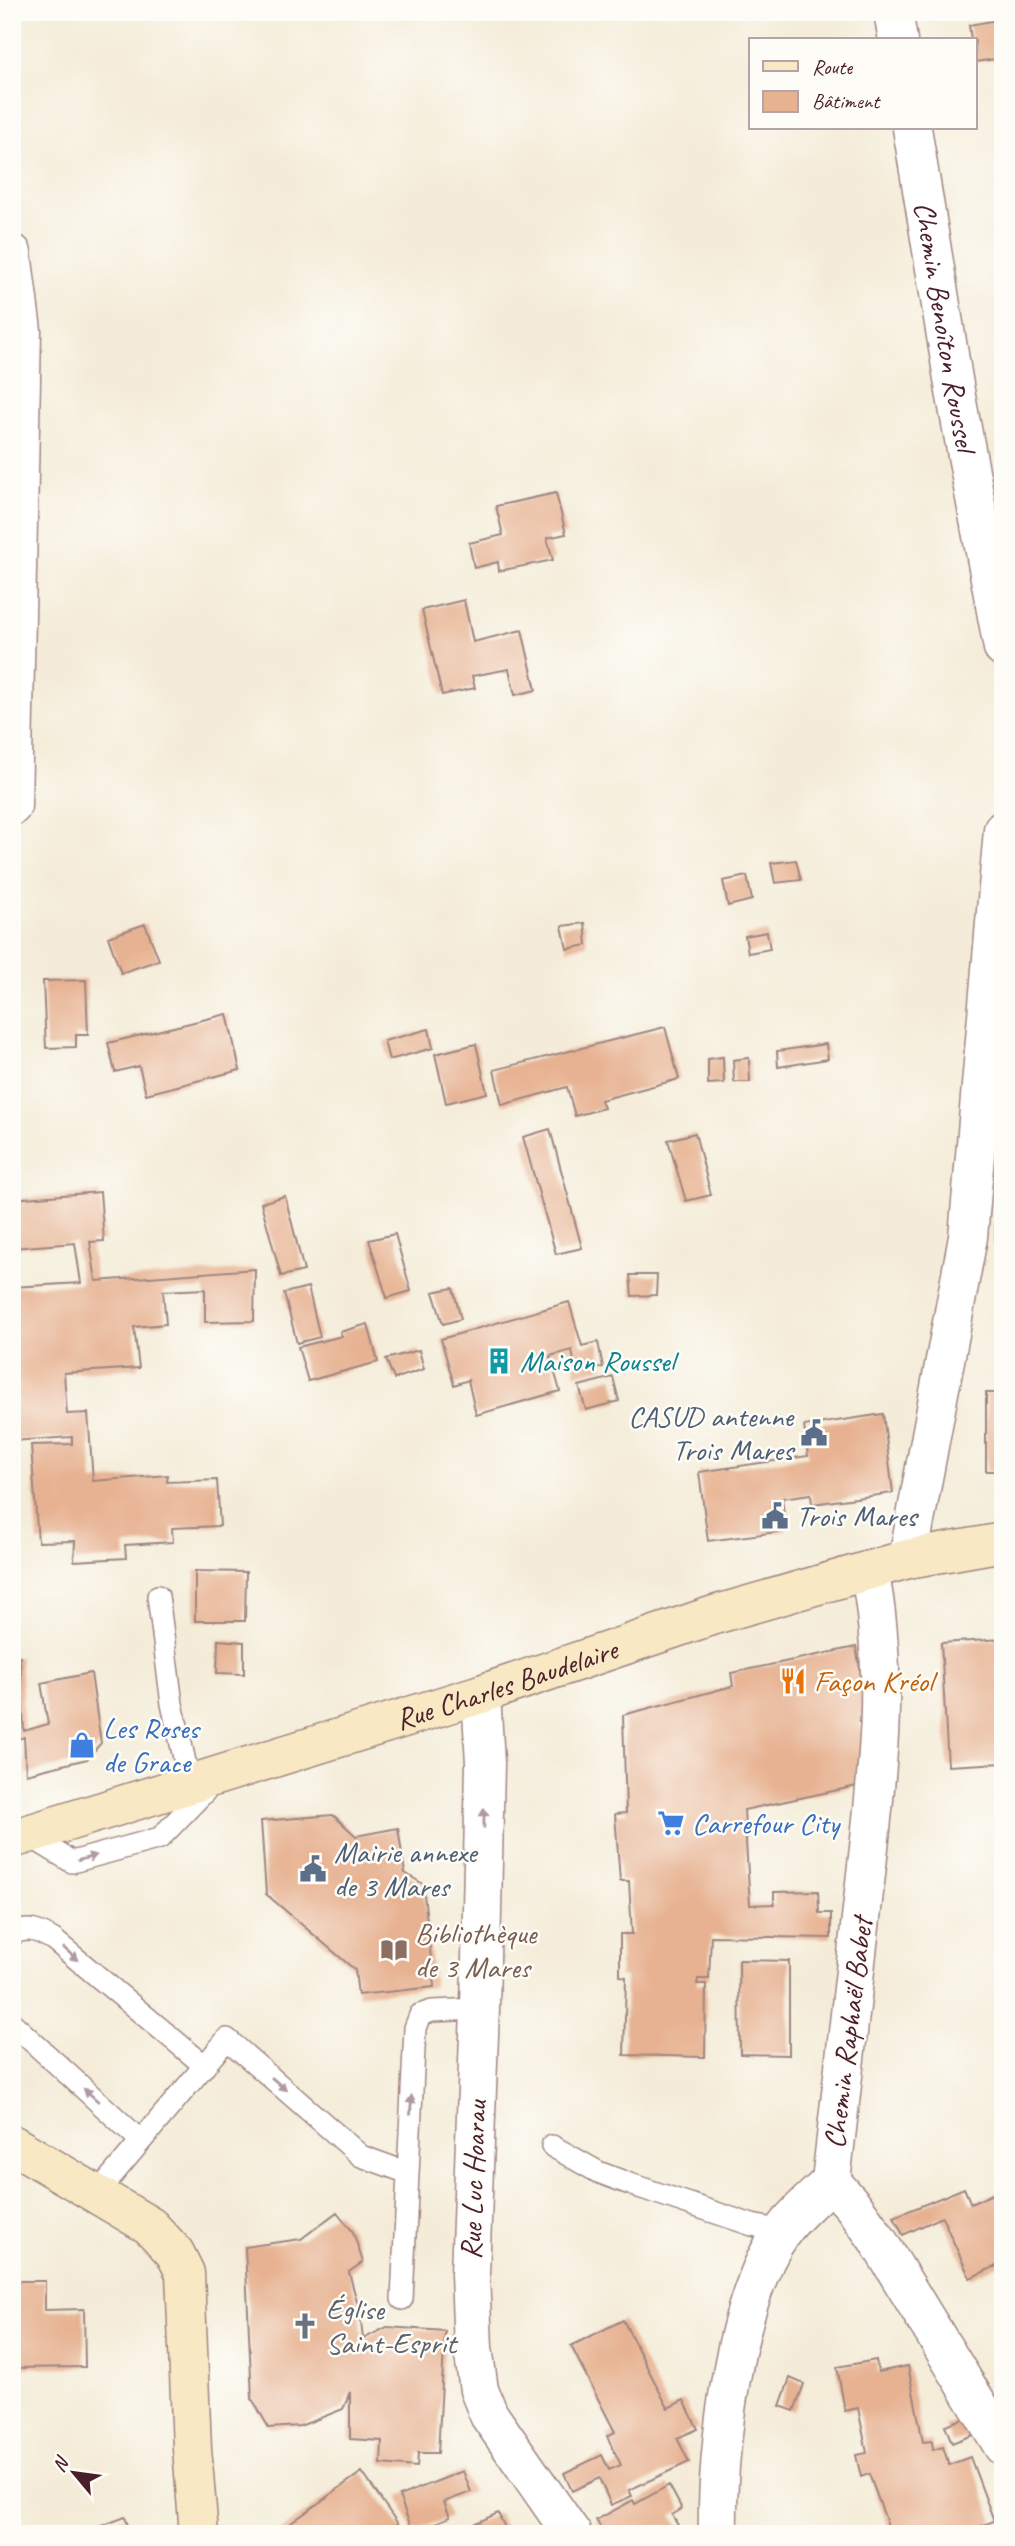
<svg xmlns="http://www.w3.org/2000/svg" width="1015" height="2546" viewBox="0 0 1015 2546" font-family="Caveat,sans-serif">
  <rect width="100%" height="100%" fill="#fdfcf7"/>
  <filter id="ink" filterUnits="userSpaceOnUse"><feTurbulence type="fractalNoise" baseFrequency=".0143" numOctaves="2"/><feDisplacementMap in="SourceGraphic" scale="14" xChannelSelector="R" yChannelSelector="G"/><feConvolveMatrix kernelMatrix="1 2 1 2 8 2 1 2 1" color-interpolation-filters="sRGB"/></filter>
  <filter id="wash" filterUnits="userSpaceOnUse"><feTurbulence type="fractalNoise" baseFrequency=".00686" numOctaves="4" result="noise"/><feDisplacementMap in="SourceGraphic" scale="28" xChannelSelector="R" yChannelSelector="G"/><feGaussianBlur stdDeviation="1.57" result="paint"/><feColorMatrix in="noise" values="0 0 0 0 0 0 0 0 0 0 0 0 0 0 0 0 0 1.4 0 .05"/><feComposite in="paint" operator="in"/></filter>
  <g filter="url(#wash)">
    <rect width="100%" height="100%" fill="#f4ecd8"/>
    <g id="blocks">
      <path fill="#e7b292" d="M1003,19V58L975,62V40H971L969,25Z
        M556,493L566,534L547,538L553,560L499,571L498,562L474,568L469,543L503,535L496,506Z
        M464,600L473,642L522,630L536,690L515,695L509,669L472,676L475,688L442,695L422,610Z
        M796,860L801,880L775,883L771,863Z
        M747,876L752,900L728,906L723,881Z
        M585,923L587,945L567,949L562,926Z
        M145,924L159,960L121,973L108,937Z
        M767,932L770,949L748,953L745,936Z
        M86,980L88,1035H76V1047L46,1048L43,981Z
        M227,1014L240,1070L146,1094L139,1066L115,1072L108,1043Z
        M665,1027L679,1079L601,1100L604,1108L575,1116L567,1087L502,1105L494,1070Z
        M429,1029L433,1048L389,1060L384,1041Z
        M476,1044L487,1093L446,1103L435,1054Z
        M826,1044L828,1059L778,1067L777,1051Z
        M723,1057L724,1083L708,1084V1059Z
        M749,1058L750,1082H734L733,1060Z
        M550,1129L582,1248L556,1254L523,1137Z
        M695,1133L711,1195L686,1201L668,1140Z
        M100,1192L104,1241L90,1242L96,1281L255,1269L254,1321L205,1322V1289L163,1291L166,1324L134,1327L139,1368L64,1373L67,1414L88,1413L93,1481L168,1475L167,1482L217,1480L220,1526L172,1528L173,1542L125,1545L126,1558L74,1561L75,1541L38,1542L31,1445L72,1444V1437L12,1441V1287L81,1283L75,1243L12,1248V1199Z
        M285,1196L304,1271L281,1276L261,1203Z
        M995,1215H1003V1282H996Z
        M395,1234L411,1291L387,1298L369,1240Z
        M630,1275H657L656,1295L632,1296Z
        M308,1287L320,1337L297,1343L284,1293Z
        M453,1288L461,1319L443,1324L433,1292Z
        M569,1302L582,1346L598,1342L603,1367L576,1374L572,1350L550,1356L560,1391L476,1415L468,1380L454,1385L441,1339Z
        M368,1324L378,1362L308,1381L298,1347L342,1336L340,1332Z
        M419,1350L424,1369L394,1379L386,1359Z
        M613,1377L619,1401L586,1410L579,1386Z
        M986,1393H1003V1471H986Z
        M883,1414L893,1493L812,1504L811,1494L782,1498L786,1531L708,1541L699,1472L808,1456L804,1426Z
        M195,1571L246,1572L245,1621H195Z
        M1003,1639V1763L948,1766L941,1643Z
        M218,1640L244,1642V1674L217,1673Z
        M856,1647L870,1722H860L867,1758H858L857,1786L744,1810L750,1905L774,1904V1892L818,1891L819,1913H831V1938L711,1936L709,1979H698L697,1984H706L705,2057L624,2055L626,1977L620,1976V1934H632L629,1881H620L615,1814L626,1813L623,1715L733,1686L731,1673Z
        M20,1657L24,1731L48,1724L41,1683L91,1673L101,1743L87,1759L26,1774L24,1737L12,1741V1658Z
        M333,1815L356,1836L398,1828L405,1873L423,1884L434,1987L358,1995L355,1970L266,1894L261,1821Z
        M739,1960L789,1961V2055L740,2054Z
        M964,2188L971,2204L1003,2189V2263L970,2278L942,2217L903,2235L894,2217Z
        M337,2212L353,2232L363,2262L349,2272L360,2313L363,2339L387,2327L445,2331L438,2453H418L417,2467L381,2464L382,2441L350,2439V2392L343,2409L300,2426L269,2428L252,2399L245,2247L301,2239Z
        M12,2281H45V2310L84,2309L85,2367L12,2368Z
        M623,2320L668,2408L684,2400L698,2429L677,2438L689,2462L629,2490L632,2496L611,2505L599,2478L572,2491L564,2473L602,2455L609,2470L621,2465L607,2436L615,2432L571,2346Z
        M876,2360L878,2372L908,2366L923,2442L932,2441L933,2450L943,2447L949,2465L970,2457L994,2521L960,2534H891L869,2474L861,2477L856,2455L867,2453L858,2408L845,2411L837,2367Z
        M790,2378L804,2384L794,2411L780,2406Z
        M972,2416L978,2433L952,2443L945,2425Z
        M463,2471L471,2492L444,2502L450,2517L413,2532L399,2496Z
        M362,2472L405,2534H276L342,2486Z
        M669,2485L682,2509L672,2515L683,2534H605L596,2520L633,2500L635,2504Z
        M498,2513L508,2534H466L463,2529Z
        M125,2517L131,2534H80Z"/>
    </g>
  </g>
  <g filter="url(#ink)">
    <use href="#blocks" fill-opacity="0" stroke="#9f8682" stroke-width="2"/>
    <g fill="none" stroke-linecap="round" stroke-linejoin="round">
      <g stroke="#9f8682" stroke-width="24">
        <path id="lane" d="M158,1596L172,1704L190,1784
          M28,1835L72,1862L160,1838L212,1784
          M12,1934C28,1926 39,1931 54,1940L205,2066
          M12,2023L141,2141
          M552,2146L598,2172L630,2184L752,2225L782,2231
          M99,2197L109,2179L227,2039L361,2156L408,2173
          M402,2299L415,2028L420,2015L432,2011L480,2009"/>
      </g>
      <g stroke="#9f8682" stroke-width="41">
        <g id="street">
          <path d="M893,12L898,40"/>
          <path id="s1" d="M912,128L955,391L1003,648"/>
          <path d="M12,253L22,331L12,806"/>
          <path d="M908,1559L968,1237L1003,830"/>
          <path d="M869,1570C891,1677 876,1785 864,1892C853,1988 842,2085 831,2181L854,2207L877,2239L1003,2446"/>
          <path d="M481,1694L485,1763L480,2009L470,2274L473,2348L479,2390L489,2415L572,2534"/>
          <path d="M718,2534C716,2451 734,2299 782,2232C795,2213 815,2198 831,2181"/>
        </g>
      </g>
      <g stroke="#9f8682" stroke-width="41">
        <g id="secondary">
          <path id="s2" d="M12,1839L481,1694L714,1615L908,1559L1003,1542"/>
          <path d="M12,2144L150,2226L175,2253L185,2273L192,2449L199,2534"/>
        </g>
      </g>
      <use href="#lane" stroke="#fff" stroke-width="21"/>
      <use href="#street" stroke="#fff" stroke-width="38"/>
      <use href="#secondary" stroke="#f8e8c3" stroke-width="38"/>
    </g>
    <defs><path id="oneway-solid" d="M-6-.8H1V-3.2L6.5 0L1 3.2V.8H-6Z" transform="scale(1.75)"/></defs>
    <g fill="#ae9aa0">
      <use href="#oneway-solid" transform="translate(484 1818) rotate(-89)"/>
      <use href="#oneway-solid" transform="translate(87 1858) rotate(-16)"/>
      <use href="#oneway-solid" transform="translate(71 1954) rotate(40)"/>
      <use href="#oneway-solid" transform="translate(279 2084) rotate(41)"/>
      <use href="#oneway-solid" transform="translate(91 2095) rotate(-138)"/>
      <use href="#oneway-solid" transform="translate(411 2105) rotate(-87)"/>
    </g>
  </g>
  <defs>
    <g id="building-bare" transform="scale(2.1)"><path d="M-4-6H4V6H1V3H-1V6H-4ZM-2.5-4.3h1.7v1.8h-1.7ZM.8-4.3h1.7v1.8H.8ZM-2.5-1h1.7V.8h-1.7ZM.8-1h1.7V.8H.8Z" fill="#0f9aa8" stroke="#fdfcf7" stroke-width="2.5" paint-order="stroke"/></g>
    <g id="civic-bare" transform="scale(2.1)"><path d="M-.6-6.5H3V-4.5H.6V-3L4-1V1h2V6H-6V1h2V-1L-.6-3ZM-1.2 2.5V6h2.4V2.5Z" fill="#5c6f8a" stroke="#fdfcf7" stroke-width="2.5" paint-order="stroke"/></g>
    <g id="restaurant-bare" transform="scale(2.1)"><path d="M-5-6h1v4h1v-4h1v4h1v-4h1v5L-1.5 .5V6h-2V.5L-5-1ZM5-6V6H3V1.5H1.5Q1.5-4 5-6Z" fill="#e8710a" stroke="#fdfcf7" stroke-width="2.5" paint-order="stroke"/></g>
    <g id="shop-bare" transform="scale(2.1)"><path d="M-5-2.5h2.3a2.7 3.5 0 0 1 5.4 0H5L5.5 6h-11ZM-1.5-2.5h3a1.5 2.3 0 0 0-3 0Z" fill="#3f7fe0" stroke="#fdfcf7" stroke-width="2.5" paint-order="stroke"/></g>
    <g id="supermarket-bare" transform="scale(2.1)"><path d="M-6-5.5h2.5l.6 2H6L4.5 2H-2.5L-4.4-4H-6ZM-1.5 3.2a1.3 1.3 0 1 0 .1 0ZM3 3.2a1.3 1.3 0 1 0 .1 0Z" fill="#3f7fe0" stroke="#fdfcf7" stroke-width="2.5" paint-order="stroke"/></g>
    <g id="library-bare" transform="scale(2.1)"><path d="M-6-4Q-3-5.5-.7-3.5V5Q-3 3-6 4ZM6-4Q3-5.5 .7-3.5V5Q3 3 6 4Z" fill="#8d6e63" stroke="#fdfcf7" stroke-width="2.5" paint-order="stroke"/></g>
    <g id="church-bare" transform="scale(2.1)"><path d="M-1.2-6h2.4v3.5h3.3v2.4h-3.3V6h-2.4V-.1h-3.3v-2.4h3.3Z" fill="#6b7280" stroke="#fdfcf7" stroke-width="2.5" paint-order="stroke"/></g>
  </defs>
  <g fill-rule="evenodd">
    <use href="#building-bare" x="499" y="1361"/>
    <use href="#civic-bare" x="814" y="1433"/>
    <use href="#civic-bare" x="775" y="1516"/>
    <use href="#restaurant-bare" x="793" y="1681"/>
    <use href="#shop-bare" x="82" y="1745"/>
    <use href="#supermarket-bare" x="671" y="1823"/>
    <use href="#civic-bare" x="313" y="1869"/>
    <use href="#library-bare" x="394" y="1950"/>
    <use href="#church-bare" x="305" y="2326"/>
  </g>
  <g text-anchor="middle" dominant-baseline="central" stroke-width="5" stroke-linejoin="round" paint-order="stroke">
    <g font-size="30" fill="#4a1f2b" stroke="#fdfcf7">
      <text stroke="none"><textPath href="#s1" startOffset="201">Chemin Benoîton Roussel</textPath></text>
      <text stroke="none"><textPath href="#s2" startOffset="518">Rue Charles Baudelaire</textPath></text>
      <text transform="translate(848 2033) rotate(-83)">Chemin Raphaël Babet</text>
      <text transform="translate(473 2180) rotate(-88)">Rue Luc Hoarau</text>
    </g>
    <g font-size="30" fill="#0d838f" stroke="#fdfcf7" text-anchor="start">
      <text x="520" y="1361">Maison Roussel</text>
    </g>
    <g font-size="30" fill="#4e5e75" stroke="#fdfcf7" text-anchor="start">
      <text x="793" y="1416" text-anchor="end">CASUD antenne<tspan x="793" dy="34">Trois Mares</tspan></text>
      <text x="796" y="1516">Trois Mares</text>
      <text x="334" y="1852">Mairie annexe<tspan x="334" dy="34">de 3 Mares</tspan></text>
    </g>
    <g font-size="30" fill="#c56008" stroke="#fdfcf7" text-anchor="start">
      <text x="814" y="1681">Façon Kréol</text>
    </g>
    <g font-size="30" fill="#366cbe" stroke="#fdfcf7" text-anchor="start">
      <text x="103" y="1728">Les Roses<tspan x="103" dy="34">de Grace</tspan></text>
      <text x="692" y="1823">Carrefour City</text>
    </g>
    <g font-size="30" fill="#785e54" stroke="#fdfcf7" text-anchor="start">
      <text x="415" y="1933">Bibliothèque<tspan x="415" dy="34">de 3 Mares</tspan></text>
    </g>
    <g font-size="30" fill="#5b616d" stroke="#fdfcf7" text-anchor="start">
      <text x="326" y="2309">Église<tspan x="326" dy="34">Saint-Esprit</tspan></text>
    </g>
  </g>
  <rect width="1015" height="2546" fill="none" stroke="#fdfcf7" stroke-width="42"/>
  <rect x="749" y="38" width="228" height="91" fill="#fdfcf7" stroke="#b5a4a5" stroke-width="2"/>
  <rect x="763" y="61" width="35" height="10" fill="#f8e8c3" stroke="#b5a4a5" stroke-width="2"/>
  <text x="812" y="74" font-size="21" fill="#4a1f2b">Route</text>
  <rect x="763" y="91" width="35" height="21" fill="#e7b292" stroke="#b5a4a5" stroke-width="2"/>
  <text x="812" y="108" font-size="21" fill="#4a1f2b">Bâtiment</text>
  <g transform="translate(74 2473) rotate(299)" stroke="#fdfcf7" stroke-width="5" paint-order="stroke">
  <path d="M0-5L12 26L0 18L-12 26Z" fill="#4a1f2b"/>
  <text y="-10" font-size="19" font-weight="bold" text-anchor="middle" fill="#4a1f2b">N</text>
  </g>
</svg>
